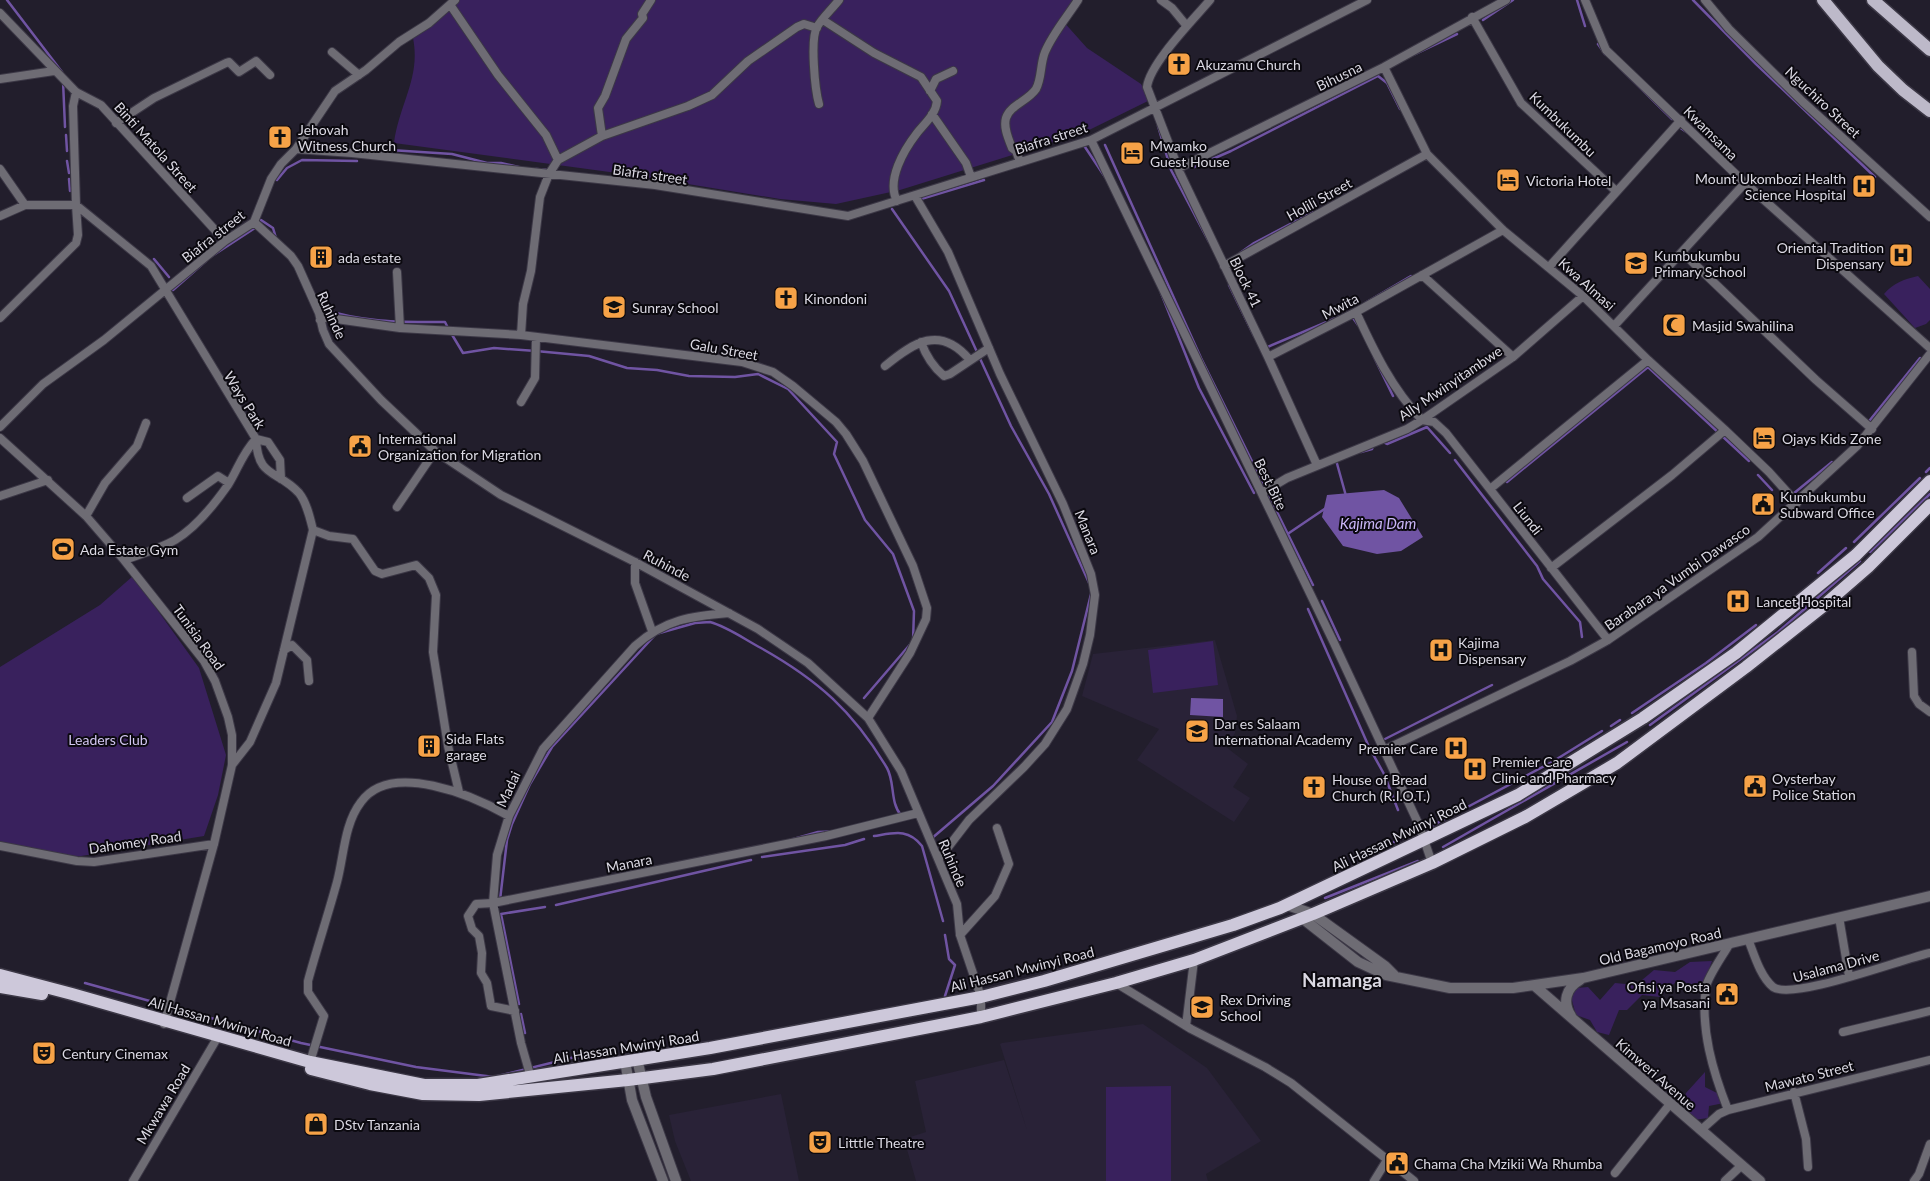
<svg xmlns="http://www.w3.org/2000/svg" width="1930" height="1181" viewBox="0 0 1930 1181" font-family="Lato,sans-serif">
  <rect width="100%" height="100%" fill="#221e2c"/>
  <path fill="#292237" d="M1215,640L1237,716L1235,733L1226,747L1248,764L1233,787L1250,798L1234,822L1137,760L1159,729L1082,696L1093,654Z
    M1143,1024L1207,1068L1261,1141L1206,1174L1208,1181H916L904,1139L926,1132L915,1081L1004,1060L1027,1130L1000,1044L1002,1043Z
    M781,1094L799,1181H691L675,1141L669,1115Z"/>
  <path fill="#39215d" d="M456,0H1075L1062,20L1087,48L1141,84L1150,100L1083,133L900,190L836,204L780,199L639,176L394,143C399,104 421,78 413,38Z
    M1918,276L1930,289V320L1926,324L1915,328L1884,294C1893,283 1905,279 1918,276Z
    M133,576L199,668L226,755L218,795L204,836L69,858L0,843V667L100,605Z
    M1213,641L1218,685L1153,693L1148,650Z
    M1712,961L1704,983L1694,989L1683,981L1678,980L1660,997L1642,995L1627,1010H1619L1609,1035L1597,1032L1590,1020L1576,1015L1571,997L1577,988L1588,987L1600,1000L1615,983L1636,985L1654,970L1675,972L1690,962Z
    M1705,1072V1087L1719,1094L1724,1103L1709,1106L1708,1118L1694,1120L1683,1103L1686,1093Z
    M1171,1086V1181H1106V1087Z"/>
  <path fill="#7054a3" d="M1384,490L1399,498L1423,537L1401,551L1377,554L1343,546L1322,517L1327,495Z
    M1191,698L1223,699V717L1190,715Z"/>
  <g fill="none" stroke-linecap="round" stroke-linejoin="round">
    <path stroke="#7054a3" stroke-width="2.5" d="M7,0L62,72
      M1577,0L1585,26
      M1693,0L1756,64L1875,177
      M1483,20L1513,0
      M1598,44L1605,54
      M1415,54L1457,34
      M1617,65L1672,119
      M63,81L65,127
      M1158,126L1171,170L1209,242
      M1679,127L1688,133
      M66,135L67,151
      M1105,145L1201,358L1313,585
      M325,147L337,148
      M1085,147L1107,180
      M377,153L390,150L452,154L487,163H501L523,168
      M67,161L69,173
      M1194,167L1231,151L1378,76L1387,83L1400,109
      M536,169L551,170
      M69,179L70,191
      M277,180L287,168L302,160L357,161
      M921,199L984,180
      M892,209L949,291L1011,426L1049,494L1090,585
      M261,220L273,228L276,238
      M1240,253L1254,243L1313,212
      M212,256L258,226
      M154,259L169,277
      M1229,285L1254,336
      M173,290L206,261
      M1161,293L1199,388L1254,493
      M1365,303L1411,276
      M324,309C361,323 406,322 445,322L448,328
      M1351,315L1358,325
      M451,333L463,353L494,348L536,351L589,356L627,368L657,370L689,376L735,377L758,374L788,389L837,442L834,454L865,520L893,554L914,611L913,641L864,698
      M1265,348L1341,316
      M1374,357L1393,396
      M1870,420L1920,358
      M1381,441L1387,444L1427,427L1450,453
      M1361,452L1372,449L1373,446
      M1336,460L1346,496
      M1455,460L1537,566L1543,579L1580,622L1582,637
      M1926,472L1930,468
      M1758,475L1772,490
      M1507,482L1648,367L1749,461
      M1793,494L1832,462
      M1289,533L1326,508
      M1854,542L1920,478
      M1870,552L1930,494
      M1818,573L1846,548
      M1322,601L1340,640
      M1308,609L1369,747L1384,774L1398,810
      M710,622C728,627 744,639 761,648C818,680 853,711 887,768C895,782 890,803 901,815L900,819L844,831L818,832L776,844L705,857L545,893L500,900L507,840L512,824L530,784L552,747L656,634L695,623Z
      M1632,713L1706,663L1756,625
      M1650,725L1778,632L1860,561
      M1611,726L1620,720
      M1383,740L1492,685
      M1428,828L1552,762L1602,731
      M874,836C894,833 908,828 922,846L943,921
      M931,839L993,786L1052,722L1072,671L1092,590
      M1394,842L1403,838
      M1443,847L1627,742
      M762,857L845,845L864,839
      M1325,898L1418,861
      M556,905L751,860
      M85,983L301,1043L416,1067L494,1077L575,1057H608
      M945,996L955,965L949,959L945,935
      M519,1004L501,914L545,907
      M521,1014L525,1033"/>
    <g stroke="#3c3846" stroke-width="10">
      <path id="minor" d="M1161,0L1172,8L1186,25
        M1210,0C1194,19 1150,63 1147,87L1180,173L1268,357L1317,465
        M1585,0L1606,50L1745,183L1930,348
        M1705,0L1729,29L1803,102L1930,217
        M451,6L498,75L546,135L558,160
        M0,13L76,92L101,105L225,241
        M1472,17L1521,103L1616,191
        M823,20L874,53L921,77L937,101C936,114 925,123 917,133C904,150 886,180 897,201
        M332,52L359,75
        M1384,67L1427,154L1503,230L1583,296L1648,360L1725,430L1769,472L1797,503
        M0,79L54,71
        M930,91L936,79L953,71
        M76,92L73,106L76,205L151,266L256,439C258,479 277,469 299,493C307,503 310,518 313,530L276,683L250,742L232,765
        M819,104C815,90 810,39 817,27C822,18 832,9 839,0
        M932,114L966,163L971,177
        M116,123L154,98L226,63L229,62L239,72L256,61L270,75
        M602,136L598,108L605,96L626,39L643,18L642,14L651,0
        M1091,140L1334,643L1419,825L1432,863
        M296,149L335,91L366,70L399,42L429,23L455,0
        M1020,162L1016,151L1012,148C1009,140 1003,128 1006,118C1010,105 1028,101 1036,89C1042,78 1040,64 1045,52C1053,33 1067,17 1078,0
        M1179,168L1384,67L1506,0
        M0,169L25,205
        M915,196L948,252L1000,374L1063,504L1091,574L1095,595L1090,635L1083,664L1067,709L1045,744L1024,767L969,820L939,859
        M0,216L25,205H76L78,235L76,243L0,318
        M254,222L291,256L298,266L319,313L323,330L329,344L381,400L435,451L501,495L635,562L758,629L808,663L868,718L901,771L957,904L960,935L981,997V1017
        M1682,252L1816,380L1872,429
        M1224,266L1427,154
        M1549,267L1681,120
        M397,272L400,328
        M1422,275L1513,357
        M1356,312C1374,351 1392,389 1422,420L1434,422L1446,433L1608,640
        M320,320L322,317L400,328L521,335L742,362L773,372L793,386L836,422L846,434L863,461L913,566L927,608L926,619L910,653L868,718
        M1614,326L1745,183
        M521,335L523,304L531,271L540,197L549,174L558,160L602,136L688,106L712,95L748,61L797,27L804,24L817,28
        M921,342C926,356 932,366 944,376L950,374L989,348
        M1268,357L1356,312L1503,230
        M885,366C914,342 940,325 969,359
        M521,402L535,378L536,337
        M0,427L43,384L104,340L225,241L254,222L271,179L281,164L296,149L352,153L655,185L848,216L1091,140L1367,0
        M0,438L86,516L124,560L204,661L215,681L228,717L232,735V765L214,844L164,1024
        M1490,489L1648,360
        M1262,493L1287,478L1407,429L1422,420L1513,357L1583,296
        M0,496L48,480
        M187,498L218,476L229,483
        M397,507L435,451
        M86,516L105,483L137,446L146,423
        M313,530L329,536L353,539L375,571L382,574L416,565L429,578L436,595L433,652L448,746L459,792
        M124,560C141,554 159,549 175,540C195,528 214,505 228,485C238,469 242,454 256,439L268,442L280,460L281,479
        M635,562V583L652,631
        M1551,568L1672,475L1725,430
        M284,650L292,645L307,660L309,681
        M1912,652L1914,696L1919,704L1930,712
        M1384,750L1570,661L1608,640L1758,537L1858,445L1930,354
        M0,846L77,861L94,862L214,844
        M1839,917L1849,976
        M960,935L995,896L1009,864L997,828
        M1748,939C1754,954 1760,976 1773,987C1792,1001 1902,959 1930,953
        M1116,983L1191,1029L1265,1067L1291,1083L1414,1181
        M515,1011L491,1006L487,983L481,973L482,953L479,936L472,929L468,916L476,904L493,903L826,836L918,813
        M1186,1026L1194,960
        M1843,1032L1930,1011
        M310,1062L324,1016L308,992V981C317,948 328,915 337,882C344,856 344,824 361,802C391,760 474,796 509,816
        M531,1078L521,1043L493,903L497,855L509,816L543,749L635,646C665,619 692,616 729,613
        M1794,1092L1806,1139L1808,1167
        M1728,1110C1713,1072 1700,1029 1706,987C1708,976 1724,954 1730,943
        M1701,1130L1719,1114L1728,1110L1930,1060
        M1615,1173L1670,1104
        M133,1181L216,1040
        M1374,1181L1387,1160
        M1725,1181L1742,1165
        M1914,1181L1919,1174L1930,1144"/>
    </g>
    <g stroke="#3c3846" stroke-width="12">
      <path id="tertiary" d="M1287,905L1313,914L1385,966L1394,975
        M1302,918L1358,962L1386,975L1450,988H1513L1583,978L1930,896
        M1536,987L1760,1181
        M1571,1016C1562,1002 1566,988 1580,980
        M637,1059L646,1097L676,1181
        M625,1061L632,1100L663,1181"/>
    </g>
    <g stroke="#3c3846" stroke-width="15">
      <path id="primary" d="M1823,0L1878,66L1903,90L1930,111
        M1873,0L1930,50"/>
    </g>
    <g stroke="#3c3846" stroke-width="15">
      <path id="trunk" d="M0,975L72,994L310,1062L424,1085H478L710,1048L981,997L1044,981L1233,925L1280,908L1518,795L1643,718L1736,653L1856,555L1930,481
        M0,987L42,994
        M311,1069L370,1084L423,1094L479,1095L628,1080L713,1069L981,1017L1116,983L1194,960L1313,914L1432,863L1525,817L1617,763L1746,667L1822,607L1868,567L1930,505"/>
    </g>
    <use href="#minor" stroke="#6e6c74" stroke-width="8"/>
    <use href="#tertiary" stroke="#6e6c74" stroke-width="10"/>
    <use href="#primary" stroke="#bdb9c9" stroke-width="12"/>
    <use href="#trunk" stroke="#cdc8da" stroke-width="12"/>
  </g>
  <defs>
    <g id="church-square" transform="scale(1.25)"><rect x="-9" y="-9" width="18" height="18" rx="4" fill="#f6a247" stroke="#0b090f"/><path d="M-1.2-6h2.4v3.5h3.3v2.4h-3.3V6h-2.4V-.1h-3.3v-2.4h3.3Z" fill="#111"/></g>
    <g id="hotel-square" transform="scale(1.25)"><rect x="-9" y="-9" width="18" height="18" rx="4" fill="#f6a247" stroke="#0b090f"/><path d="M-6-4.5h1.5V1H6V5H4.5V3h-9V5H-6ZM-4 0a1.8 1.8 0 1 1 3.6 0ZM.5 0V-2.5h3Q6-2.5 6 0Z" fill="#111"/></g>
    <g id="hospital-square" transform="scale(1.25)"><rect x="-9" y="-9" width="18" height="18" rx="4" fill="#f6a247" stroke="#0b090f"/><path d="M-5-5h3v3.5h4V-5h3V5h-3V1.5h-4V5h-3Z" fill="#111"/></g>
    <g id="building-square" transform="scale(1.25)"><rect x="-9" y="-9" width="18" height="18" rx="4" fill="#f6a247" stroke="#0b090f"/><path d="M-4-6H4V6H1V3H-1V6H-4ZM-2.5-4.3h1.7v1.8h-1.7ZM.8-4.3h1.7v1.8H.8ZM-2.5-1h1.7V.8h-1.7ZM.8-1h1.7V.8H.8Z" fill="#111"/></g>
    <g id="school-square" transform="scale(1.25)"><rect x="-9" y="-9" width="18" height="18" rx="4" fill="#f6a247" stroke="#0b090f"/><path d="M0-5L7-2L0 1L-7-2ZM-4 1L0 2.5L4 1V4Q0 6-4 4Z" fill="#111"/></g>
    <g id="mosque-square" transform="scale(1.25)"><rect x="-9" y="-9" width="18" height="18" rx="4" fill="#f6a247" stroke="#0b090f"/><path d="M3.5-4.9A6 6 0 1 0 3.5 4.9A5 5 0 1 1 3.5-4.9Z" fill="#111"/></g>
    <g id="civic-square" transform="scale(1.25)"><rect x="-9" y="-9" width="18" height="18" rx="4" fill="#f6a247" stroke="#0b090f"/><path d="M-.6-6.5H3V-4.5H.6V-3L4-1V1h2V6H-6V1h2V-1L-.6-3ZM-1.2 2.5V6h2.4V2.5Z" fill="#111"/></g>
    <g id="stadium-square" transform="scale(1.25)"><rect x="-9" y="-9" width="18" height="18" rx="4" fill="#f6a247" stroke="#0b090f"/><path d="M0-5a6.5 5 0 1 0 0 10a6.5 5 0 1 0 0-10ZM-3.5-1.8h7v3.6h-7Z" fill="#111"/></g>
    <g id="university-square" transform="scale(1.25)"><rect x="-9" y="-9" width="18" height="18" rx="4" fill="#f6a247" stroke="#0b090f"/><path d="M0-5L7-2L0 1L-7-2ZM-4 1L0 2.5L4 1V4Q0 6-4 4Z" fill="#111"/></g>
    <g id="theatre-square" transform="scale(1.25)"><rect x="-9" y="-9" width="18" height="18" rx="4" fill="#f6a247" stroke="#0b090f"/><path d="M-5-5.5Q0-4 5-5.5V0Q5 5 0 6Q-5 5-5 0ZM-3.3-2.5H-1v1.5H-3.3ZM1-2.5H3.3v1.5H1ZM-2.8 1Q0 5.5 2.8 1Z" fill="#111"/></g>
    <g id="shop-square" transform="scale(1.25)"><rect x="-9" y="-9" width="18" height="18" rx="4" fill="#f6a247" stroke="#0b090f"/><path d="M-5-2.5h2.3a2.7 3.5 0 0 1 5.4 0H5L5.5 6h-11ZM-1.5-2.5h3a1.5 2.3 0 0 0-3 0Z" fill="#111"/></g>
  </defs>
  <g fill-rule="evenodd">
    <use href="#church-square" x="1179" y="64"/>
    <use href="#church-square" x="280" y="137"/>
    <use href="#hotel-square" x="1132" y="153"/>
    <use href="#hotel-square" x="1508" y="180"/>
    <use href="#hospital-square" x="1864" y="186"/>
    <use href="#hospital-square" x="1901" y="255"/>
    <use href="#building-square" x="321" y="257"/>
    <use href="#school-square" x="1636" y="263"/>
    <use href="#church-square" x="786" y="298"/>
    <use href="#school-square" x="614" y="307"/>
    <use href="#mosque-square" x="1674" y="325"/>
    <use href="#hotel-square" x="1764" y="438"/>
    <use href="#civic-square" x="360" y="446"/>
    <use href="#civic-square" x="1763" y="504"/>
    <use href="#stadium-square" x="63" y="549"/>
    <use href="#hospital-square" x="1738" y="601"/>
    <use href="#hospital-square" x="1441" y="650"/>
    <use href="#school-square" x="1197" y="731"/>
    <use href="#building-square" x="429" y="746"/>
    <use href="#hospital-square" x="1456" y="748"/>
    <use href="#hospital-square" x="1475" y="769"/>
    <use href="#civic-square" x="1755" y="786"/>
    <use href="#church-square" x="1314" y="787"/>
    <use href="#civic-square" x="1727" y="994"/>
    <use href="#university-square" x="1202" y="1007"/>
    <use href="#theatre-square" x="44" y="1053"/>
    <use href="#shop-square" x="316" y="1124"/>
    <use href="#theatre-square" x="820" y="1142"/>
    <use href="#civic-square" x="1397" y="1163"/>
  </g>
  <g text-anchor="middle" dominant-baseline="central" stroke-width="4" stroke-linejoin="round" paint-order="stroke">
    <g font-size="14" fill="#dbd9e3" stroke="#0b090f" text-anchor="start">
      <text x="1196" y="64">Akuzamu Church</text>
      <text x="298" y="129">Jehovah<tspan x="298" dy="16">Witness Church</tspan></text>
      <text x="1150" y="145">Mwamko<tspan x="1150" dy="16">Guest House</tspan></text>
      <text x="1846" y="178" text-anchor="end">Mount Ukombozi Health<tspan x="1846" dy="16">Science Hospital</tspan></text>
      <text x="1526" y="180">Victoria Hotel</text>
      <text x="1884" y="247" text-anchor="end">Oriental Tradition<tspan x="1884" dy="16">Dispensary</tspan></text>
      <text x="1654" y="255">Kumbukumbu<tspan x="1654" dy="16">Primary School</tspan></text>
      <text x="338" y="257">ada estate</text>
      <text x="804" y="298">Kinondoni</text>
      <text x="632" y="307">Sunray School</text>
      <text x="1692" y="325">Masjid Swahilina</text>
      <text x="378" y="438">International<tspan x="378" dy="16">Organization for Migration</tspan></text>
      <text x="1782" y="438">Ojays Kids Zone</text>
      <text x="1780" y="496">Kumbukumbu<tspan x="1780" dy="16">Subward Office</tspan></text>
      <text x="80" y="549">Ada Estate Gym</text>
      <text x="1756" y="601">Lancet Hospital</text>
      <text x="1458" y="642">Kajima<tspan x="1458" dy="16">Dispensary</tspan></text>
      <text x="1214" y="723">Dar es Salaam<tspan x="1214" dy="16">International Academy</tspan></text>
      <text x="446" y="738">Sida Flats<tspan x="446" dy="16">garage</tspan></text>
      <text x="1438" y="748" text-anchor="end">Premier Care</text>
      <text x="1492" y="761">Premier Care<tspan x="1492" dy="16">Clinic and Pharmacy</tspan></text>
      <text x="1772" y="778">Oysterbay<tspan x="1772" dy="16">Police Station</tspan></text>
      <text x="1332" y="779">House of Bread<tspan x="1332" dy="16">Church (R.I.O.T.)</tspan></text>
      <text x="1710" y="986" text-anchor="end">Ofisi ya Posta<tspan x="1710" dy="16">ya Msasani</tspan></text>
      <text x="1220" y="999">Rex Driving<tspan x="1220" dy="16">School</tspan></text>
      <text x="62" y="1053">Century Cinemax</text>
      <text x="334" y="1124">DStv Tanzania</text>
      <text x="838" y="1142">Litttle Theatre</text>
      <text x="1414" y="1163">Chama Cha Mzikii Wa Rhumba</text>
    </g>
    <g font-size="14" fill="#dbd9e3" stroke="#0b090f">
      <text transform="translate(1339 76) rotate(-26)">Bihusna</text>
      <text transform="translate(1823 102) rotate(43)">Nguchiro Street</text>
      <text transform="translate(1563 124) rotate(44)">Kumbukumbu</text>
      <text transform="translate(1711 133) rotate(45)">Kwamsama</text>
      <text transform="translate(1051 138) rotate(-18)">Biafra street</text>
      <text transform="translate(156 147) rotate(48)">Binti Matola Street</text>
      <text transform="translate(650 174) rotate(8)">Biafra street</text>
      <text transform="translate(1319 199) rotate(-29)">Holili Street</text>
      <text transform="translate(213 236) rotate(-38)">Biafra street</text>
      <text transform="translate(1246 282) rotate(64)">Block 41</text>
      <text transform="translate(1587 284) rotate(42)">Kwa Almasi</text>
      <text transform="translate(1340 306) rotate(-28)">Mwita</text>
      <text transform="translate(332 315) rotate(66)">Ruhinde</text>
      <text transform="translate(724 349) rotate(10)">Galu Street</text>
      <text transform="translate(1450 383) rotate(-34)">Ally Mwinyitambwe</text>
      <text transform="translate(245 400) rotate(58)">Ways Park</text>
      <text transform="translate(1271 484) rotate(64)">Best Bite</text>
      <text transform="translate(1528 518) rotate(52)">Liundi</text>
      <text transform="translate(1088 532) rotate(68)">Manara</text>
      <text transform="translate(667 565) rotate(28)">Ruhinde</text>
      <text transform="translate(1677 577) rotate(-35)">Barabara ya Vumbi Dawasco</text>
      <text transform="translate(199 637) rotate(54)">Tunisia Road</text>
      <text transform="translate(508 789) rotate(-65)">Madai</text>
      <text transform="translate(1399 835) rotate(-26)">Ali Hassan Mwinyi Road</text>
      <text transform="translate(135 842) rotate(-8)">Dahomey Road</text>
      <text transform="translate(629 863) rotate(-11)">Manara</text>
      <text transform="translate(953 863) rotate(67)">Ruhinde</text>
      <text transform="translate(1660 946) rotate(-13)">Old Bagamoyo Road</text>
      <text transform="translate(1836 966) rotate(-15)">Usalama Drive</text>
      <text transform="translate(1022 969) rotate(-14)">Ali Hassan Mwinyi Road</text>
      <text transform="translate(220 1021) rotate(16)">Ali Hassan Mwinyi Road</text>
      <text transform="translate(626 1047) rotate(-9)">Ali Hassan Mwinyi Road</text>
      <text transform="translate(1656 1074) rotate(41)">Kimweri Avenue</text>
      <text transform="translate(1809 1076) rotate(-14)">Mawato Street</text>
      <text transform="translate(163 1104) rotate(-59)">Mkwawa Road</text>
    </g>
    <g font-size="14" fill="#d3c6f2" stroke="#0b090f">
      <text x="108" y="739">Leaders Club</text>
    </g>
    <g font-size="15" font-style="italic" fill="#cab6f7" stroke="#0b090f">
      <text x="1378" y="523">Kajima Dam</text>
    </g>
    <g font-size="19" font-weight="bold" fill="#dbd9e3" stroke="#0b090f">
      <text x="1342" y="979">Namanga</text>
    </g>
  </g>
</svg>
